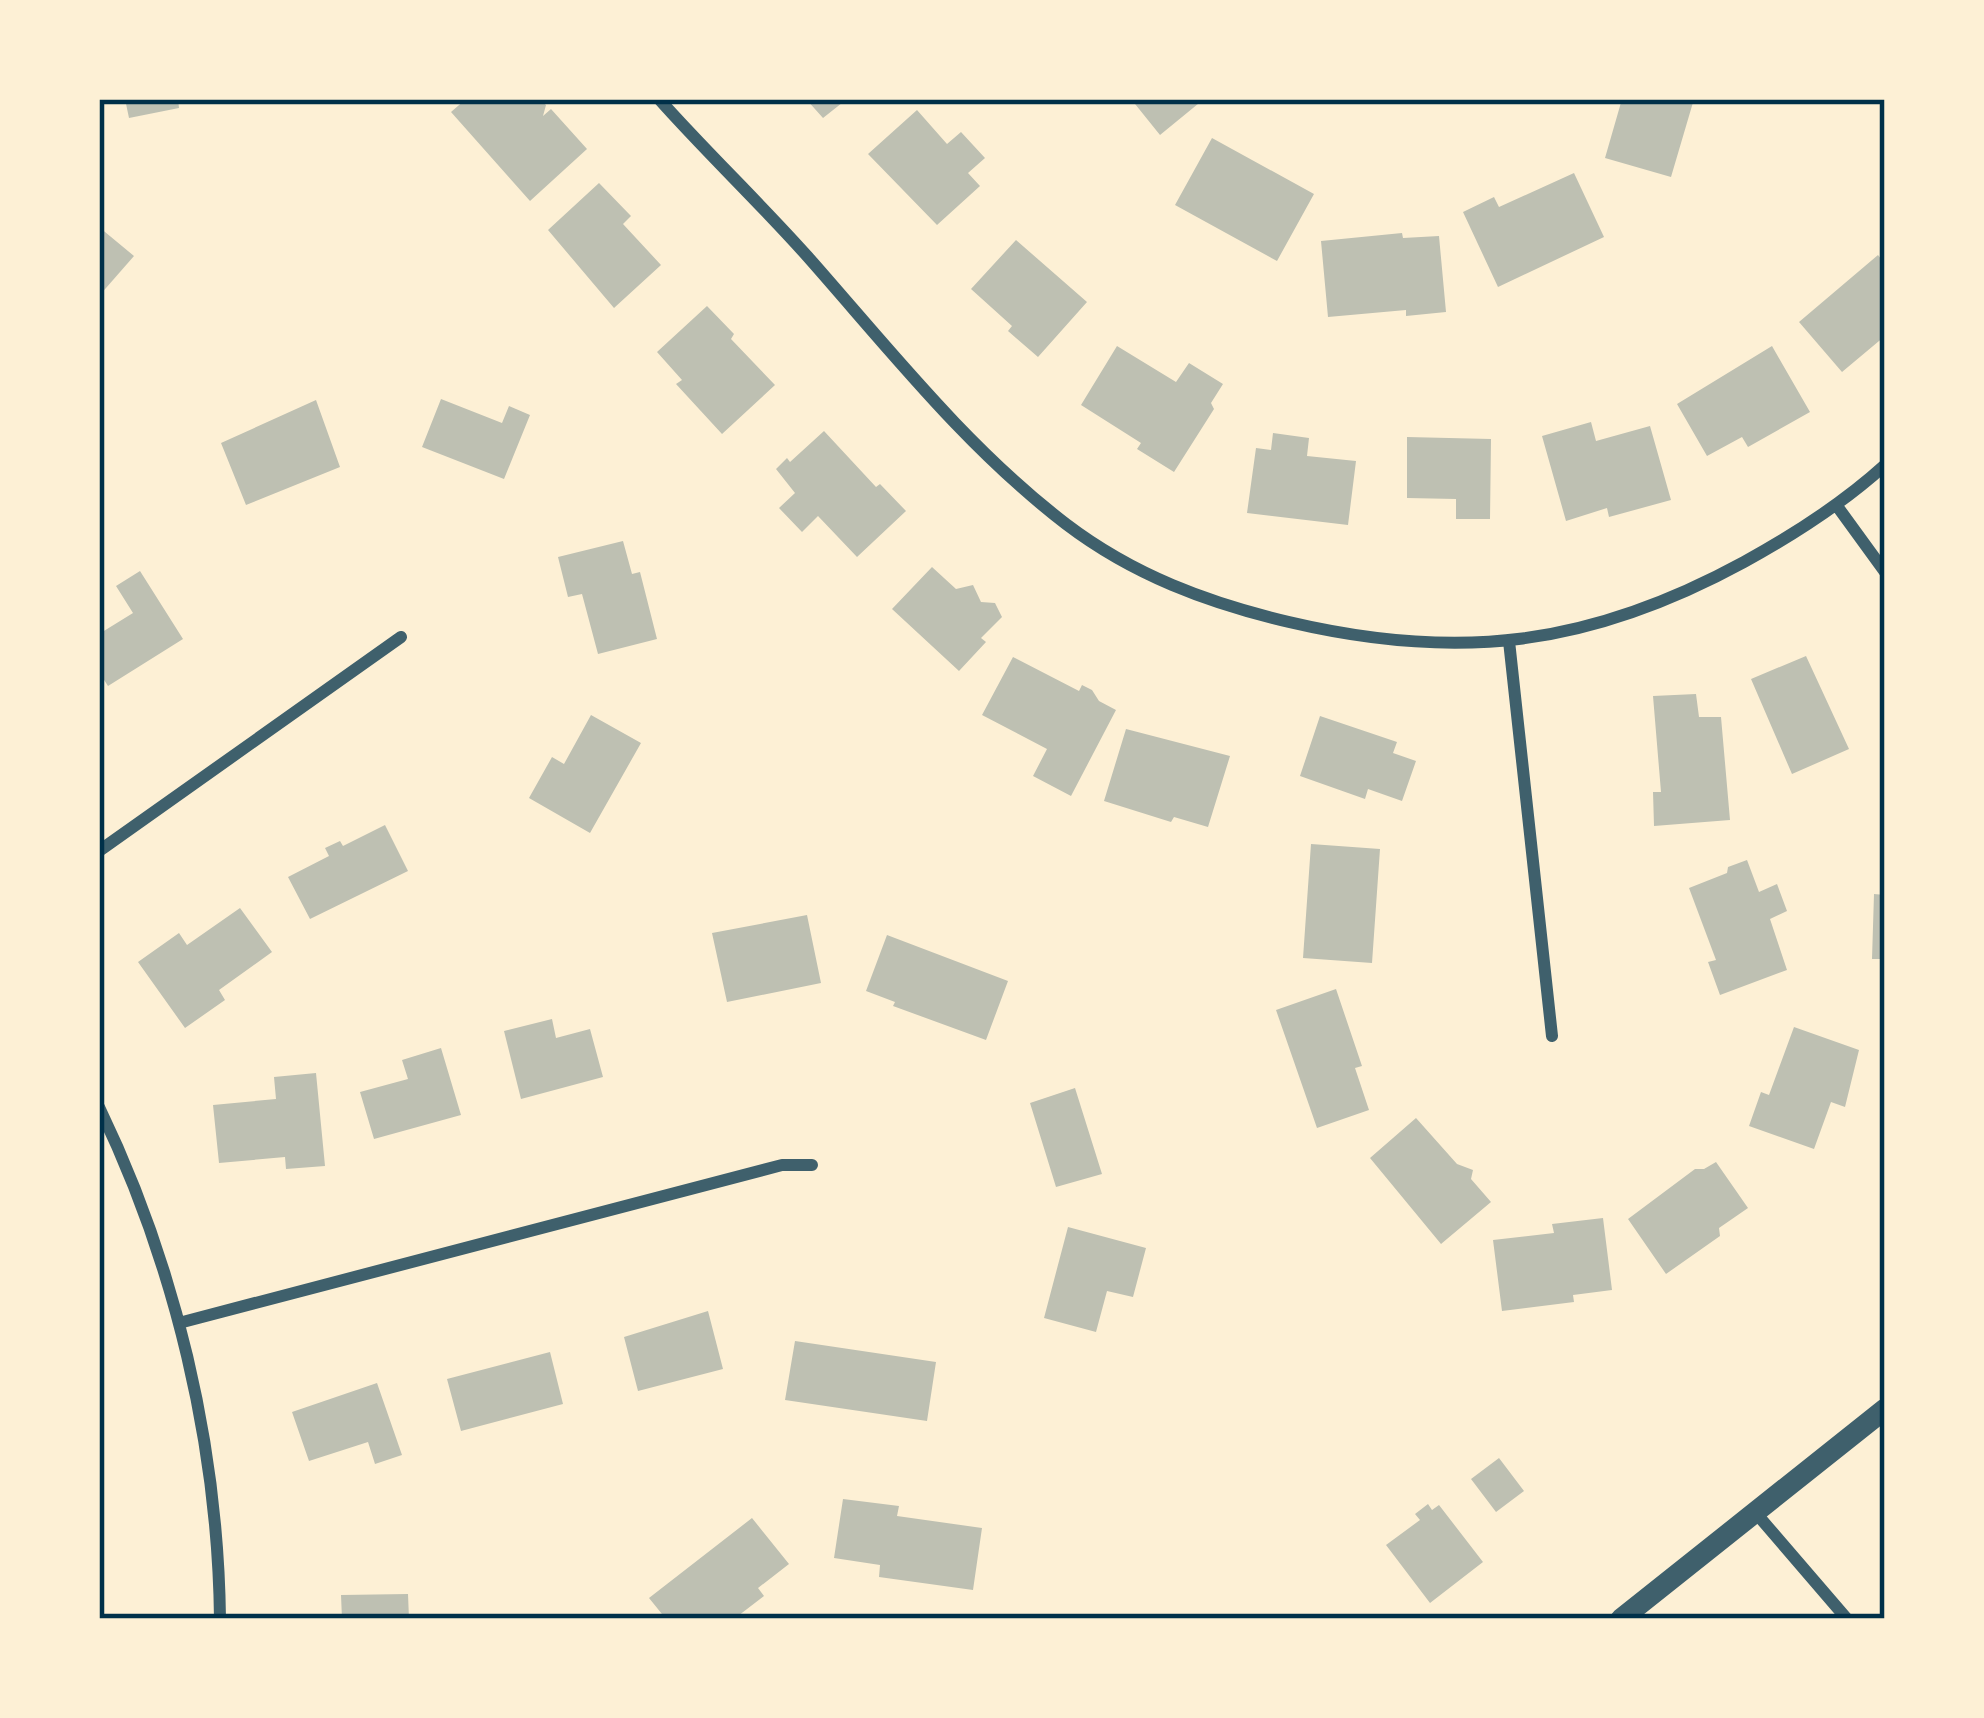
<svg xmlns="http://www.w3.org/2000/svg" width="1984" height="1718" viewBox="0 0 1984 1718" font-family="'Archivo Narrow',sans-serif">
  <rect width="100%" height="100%" fill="#fdf0d5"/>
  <path fill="#bec0b2" d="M125,99H178L179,108L129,118Z
    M466,99H539L546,105L543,116L551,109L587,149L530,201L451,112Z
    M806,99H847L823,118Z
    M1131,99H1204L1160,135Z
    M1622,99H1694L1671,177L1605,158Z
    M917,110L947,144L961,132L985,158L968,173L980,186L937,225L868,154Z
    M1212,138L1314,194L1277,261L1175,205Z
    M1574,173L1604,237L1498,287L1463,212L1494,197L1499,207Z
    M599,183L631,216L623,224L661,265L614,308L548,230Z
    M99,227L134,256L99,296Z
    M1402,233L1403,238L1439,236L1446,312L1406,316V310L1328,317L1321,241Z
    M1016,240L1087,302L1038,357L1008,331L1012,326L971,289Z
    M1878,255L1885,264V336L1842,372L1799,322Z
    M707,306L734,334L731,339L775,385L722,434L676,384L682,380L657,352Z
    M1117,346L1176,382L1189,363L1223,384L1211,403L1214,409L1174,472L1137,449L1141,443L1081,405Z
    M1772,346L1810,412L1748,447L1742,437L1707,456L1677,404Z
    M441,399L502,423L509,406L530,415L504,479L422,447Z
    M316,400L340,467L246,505L221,443Z
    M1591,422L1596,441L1650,426L1671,500L1609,517L1607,508L1566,521L1542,436Z
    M824,431L876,487L880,484L906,511L857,557L818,516L802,532L779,508L795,493L776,469L787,458L790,462Z
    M1273,433L1309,438L1307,456L1356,461L1348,525L1247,513L1256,448L1271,450Z
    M1407,437L1491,439L1490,519H1456V499L1407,498Z
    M623,541L632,574L640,572L657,639L598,654L582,594L568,597L558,557Z
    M932,567L956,589L973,585L981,602L995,603L1002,617L981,638L986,642L959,671L892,609Z
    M140,571L183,639L108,686L99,672V634L133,613L116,586Z
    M1806,656L1849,749L1792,774L1751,679Z
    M1013,657L1079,691L1082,685L1092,690L1099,701L1116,710L1071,796L1033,776L1047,749L982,715Z
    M1696,694L1699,717H1721L1730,820L1654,826L1653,792H1661L1653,696Z
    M591,715L641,743L590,833L529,798L552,757L564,764Z
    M1320,716L1397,742L1393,753L1416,761L1402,801L1368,789L1365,799L1300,776Z
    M1126,729L1230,756L1208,827L1174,817L1171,822L1104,801Z
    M385,825L408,871L310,919L288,877L329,856L325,848L340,841L343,846Z
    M1311,844L1380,849L1372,963L1303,958Z
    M1747,860L1759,892L1777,884L1787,911L1770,919L1787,970L1720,995L1708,962L1716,960L1689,888L1727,873L1728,867Z
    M1874,894L1885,895V959H1872Z
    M240,908L272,952L219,990L225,1000L185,1028L138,962L179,933L187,945Z
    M807,915L821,983L727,1002L712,933Z
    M887,935L1008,981L986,1040L893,1006L895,1002L866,991Z
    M1336,989L1362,1066L1355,1068L1369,1110L1317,1128L1276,1010Z
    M552,1019L556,1038L590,1029L603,1077L521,1099L504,1031Z
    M1794,1027L1859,1050L1845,1107L1831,1102L1814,1149L1749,1126L1761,1092L1769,1095Z
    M441,1048L461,1115L374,1139L360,1092L408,1079L402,1060Z
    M316,1073L325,1166L286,1169L285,1157L219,1163L213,1105L276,1099L274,1077Z
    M1075,1088L1102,1174L1056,1187L1030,1103Z
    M1416,1118L1457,1164L1473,1170L1471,1179L1491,1202L1441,1244L1370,1158Z
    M1716,1162L1748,1208L1719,1228L1720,1236L1666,1274L1628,1219L1695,1169H1704Z
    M1603,1218L1612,1290L1573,1295L1574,1302L1502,1311L1493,1240L1554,1233L1552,1224Z
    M1068,1227L1146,1248L1133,1297L1107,1291L1096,1332L1044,1318Z
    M708,1311L723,1369L638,1391L624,1337Z
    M795,1341L936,1362L927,1421L785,1400Z
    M550,1352L563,1404L461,1431L447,1379Z
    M377,1383L402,1455L375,1464L368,1442L309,1461L292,1412Z
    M1499,1458L1524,1491L1496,1512L1471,1479Z
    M843,1499L899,1506L897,1516L982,1528L973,1590L879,1577L880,1565L834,1558Z
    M1428,1504L1432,1510L1439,1505L1483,1562L1430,1603L1386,1545L1420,1520L1415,1514Z
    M752,1518L789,1564L758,1588L764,1596L734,1619H666L649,1598Z
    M408,1594L409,1619H342L341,1595Z"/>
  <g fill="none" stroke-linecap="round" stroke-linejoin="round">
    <path stroke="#3f606c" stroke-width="12" d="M659,99C707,153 760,203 808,257C891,351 967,448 1066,524C1133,575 1208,603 1289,622C1459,662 1590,646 1744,562C1795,534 1842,504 1885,465
      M1837,506L1885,572
      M1509,641L1552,1036
      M99,851L401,637
      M99,1107C175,1264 218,1445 220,1619
      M179,1323L782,1165H812
      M1755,1512L1847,1619"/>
    <path stroke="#3f606c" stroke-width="21" d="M1621,1619L1885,1409"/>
  </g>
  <rect width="1984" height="1718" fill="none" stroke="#fdf0d5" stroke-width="204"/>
  <rect x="102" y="102" width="1780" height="1514" fill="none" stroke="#003049" stroke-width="4.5"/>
</svg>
